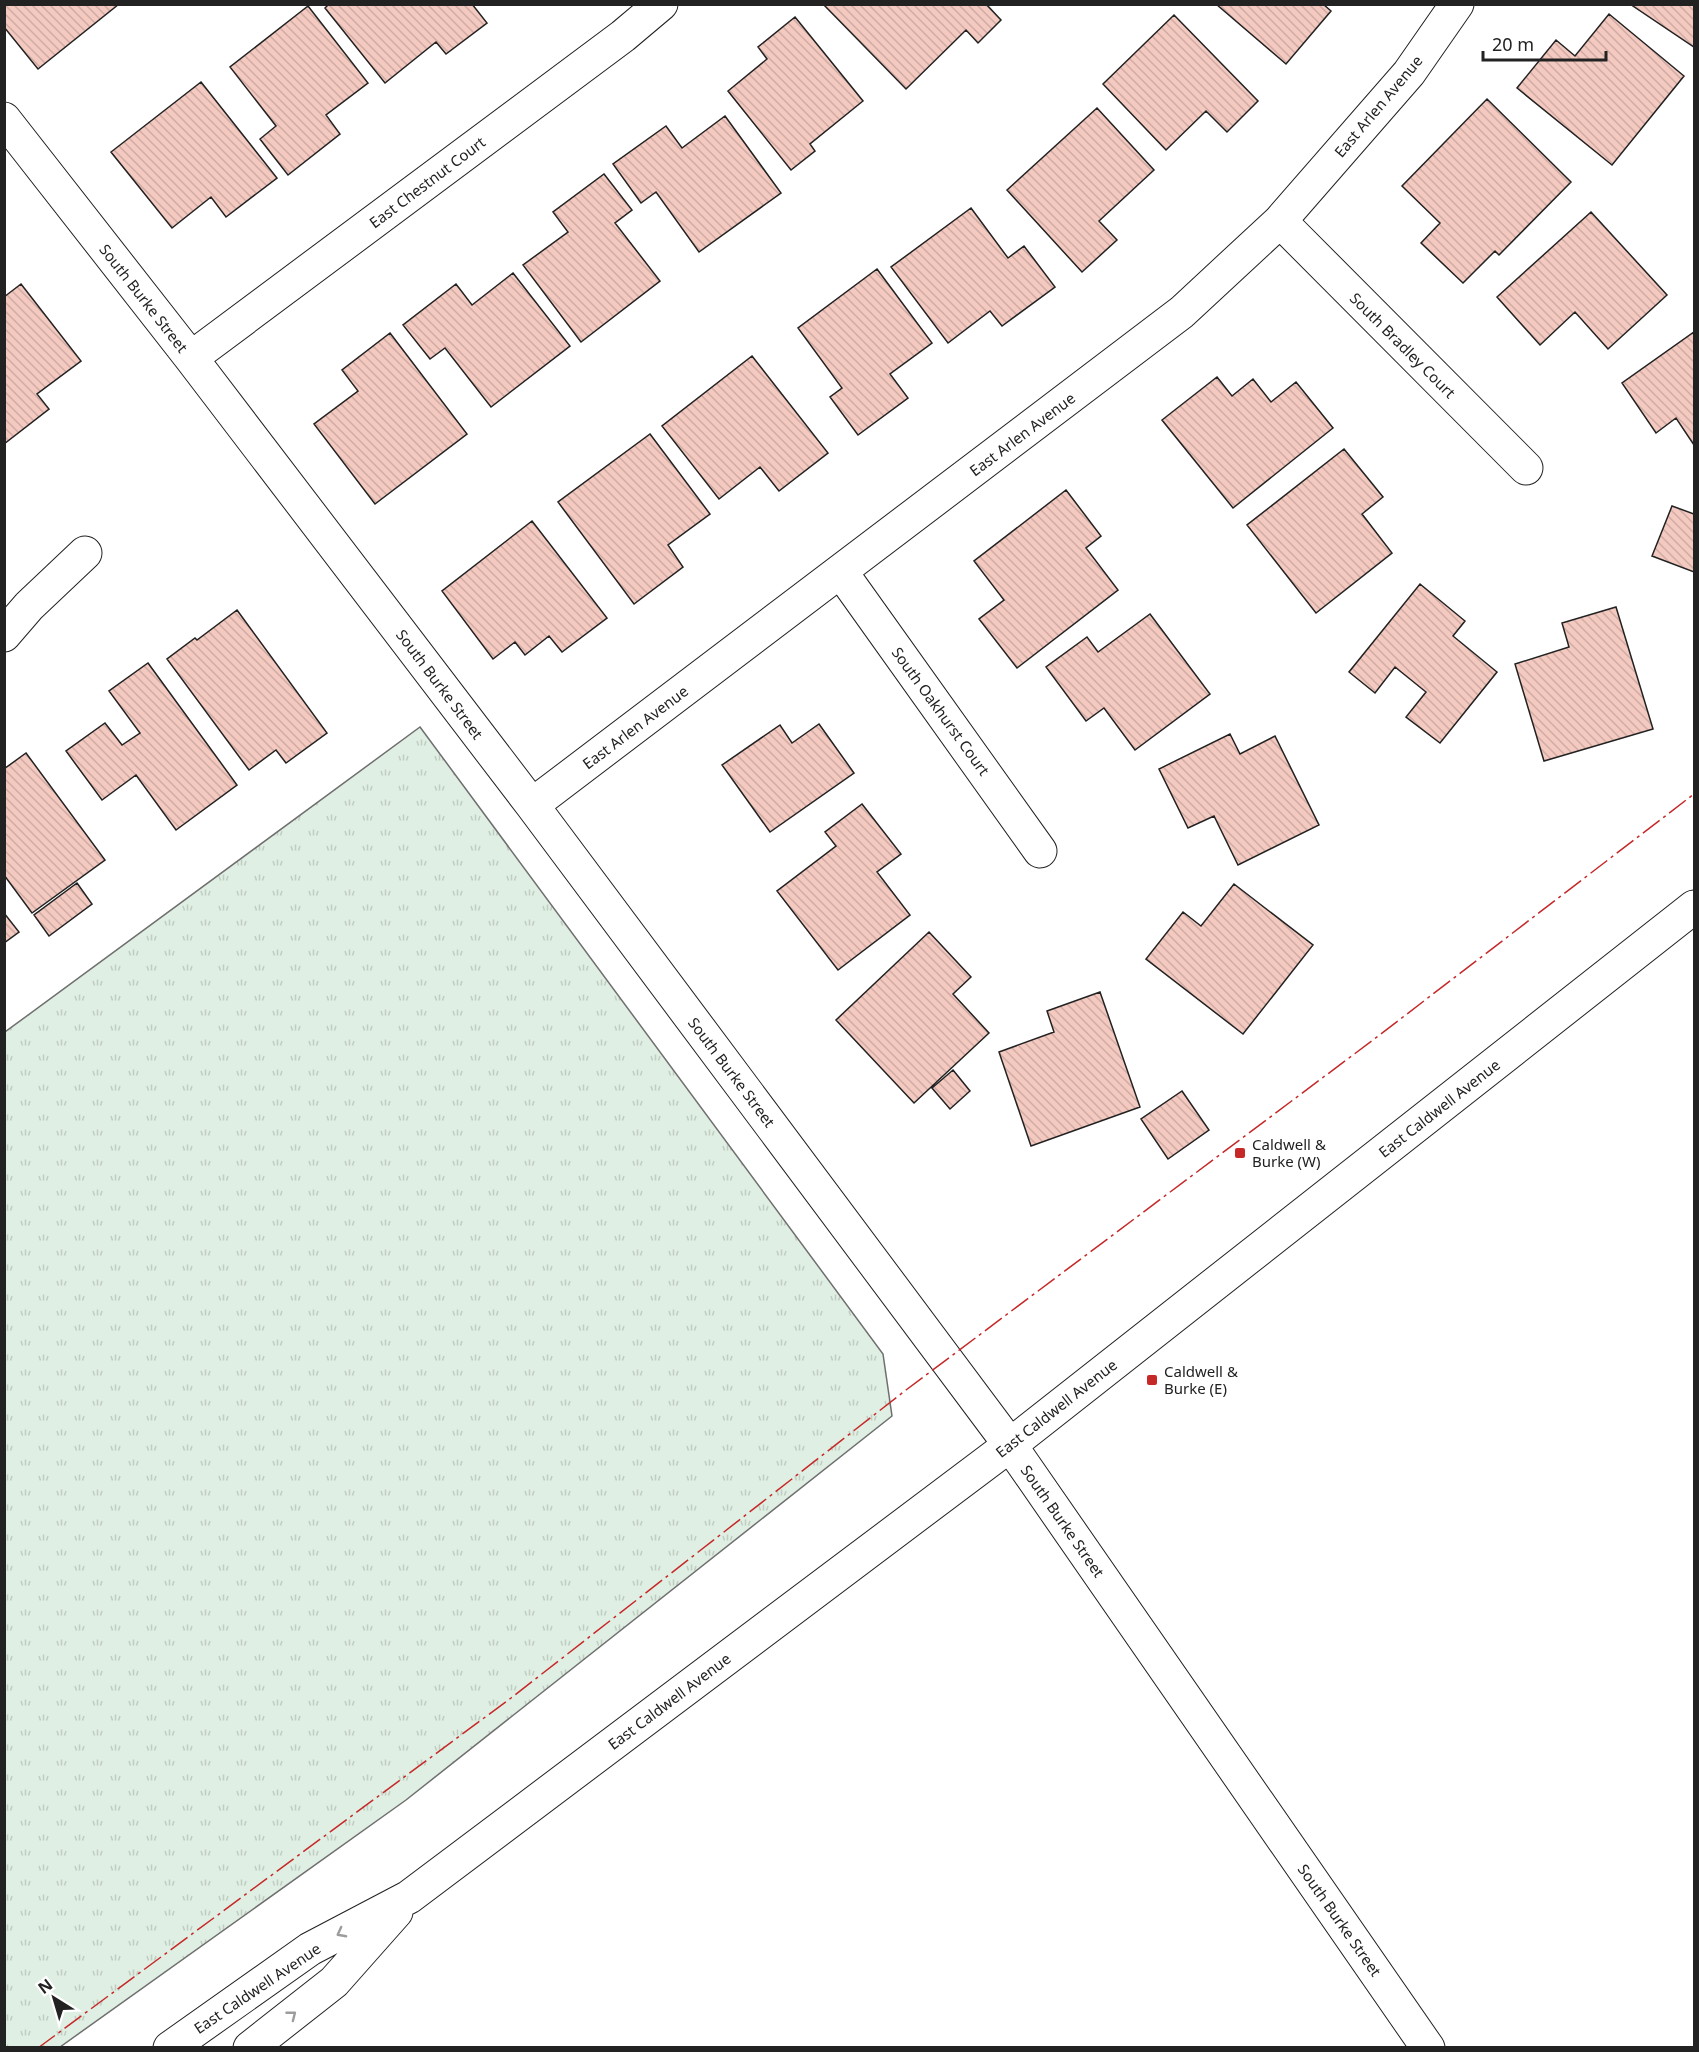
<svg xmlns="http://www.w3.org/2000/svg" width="1699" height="2052" viewBox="0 0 1699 2052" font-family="'Noto Sans',sans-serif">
  <defs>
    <pattern id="grass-tufts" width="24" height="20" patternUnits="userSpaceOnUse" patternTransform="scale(1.5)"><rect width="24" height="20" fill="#e0efe3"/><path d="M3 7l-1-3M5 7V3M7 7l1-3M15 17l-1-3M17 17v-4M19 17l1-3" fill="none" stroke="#c0cdc2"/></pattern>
    <pattern id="building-back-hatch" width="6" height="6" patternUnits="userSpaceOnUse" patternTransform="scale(1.5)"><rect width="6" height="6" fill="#f3c9c0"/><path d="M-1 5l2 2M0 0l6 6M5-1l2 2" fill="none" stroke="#d0aca5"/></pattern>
  </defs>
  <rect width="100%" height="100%" fill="#fff"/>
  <path fill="url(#grass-tufts)" stroke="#6f6f6f" stroke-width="1.5" d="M420,727L883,1354L892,1416L406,1800L60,2047H5V1032Z"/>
  <path fill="url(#building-back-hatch)" stroke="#222" stroke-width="1.5" d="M4,4H119L38,69L4,27Z
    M329,4H472L487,23L446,54L436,42L385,83L325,8Z
    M823,4H986L1001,20L978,43L966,30L906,89Z
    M1216,4H1323L1331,11L1286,64Z
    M1630,4H1694V47Z
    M308,6L368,83L326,115L340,134L288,175L260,139L276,126L230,67Z
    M1609,14L1684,76L1612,165L1517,88L1556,40L1575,56Z
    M1174,15L1258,101L1227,132L1206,111L1166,150L1103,84Z
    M795,17L863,101L810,144L815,151L791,170L728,91L767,59L758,47Z
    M201,82L277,178L226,217L211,197L172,228L111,152Z
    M1487,99L1571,182L1499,255L1495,251L1463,283L1421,243L1440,223L1402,186Z
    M1097,108L1154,170L1099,221L1117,240L1082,272L1007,190Z
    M725,116L781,193L699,252L656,192L641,203L613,164L666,126L682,148Z
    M604,174L632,210L615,223L660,281L581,342L523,265L568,232L553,212Z
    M971,208L1008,258L1024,246L1055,287L1002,326L990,311L948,343L891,267Z
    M1591,212L1667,295L1608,349L1575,312L1540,345L1497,297Z
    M877,269L932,343L890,374L908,398L858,435L830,397L842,388L798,328Z
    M513,273L570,346L491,407L445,348L430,359L403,325L456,284L472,305Z
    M21,284L81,361L37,394L49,409L4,444V297Z
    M1694,332V445L1676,418L1656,433L1622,383Z
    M390,333L467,434L375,504L314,424L358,391L342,370Z
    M752,356L828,453L779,491L760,467L719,499L662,426Z
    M1217,377L1232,396L1253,379L1271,402L1296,382L1333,428L1233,508L1162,420Z
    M650,434L710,514L668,545L683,567L634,604L558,502Z
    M1344,449L1383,497L1362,514L1392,553L1316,613L1247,525Z
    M1066,490L1101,536L1086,548L1118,590L1017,668L979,619L1004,600L974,561Z
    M1672,506L1694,514V572L1652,556Z
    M532,521L607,618L562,652L549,636L525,655L515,642L493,659L442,591Z
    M1420,584L1465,621L1453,636L1497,672L1440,743L1406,717L1426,692L1395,667L1375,693L1349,672Z
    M1616,607L1653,729L1544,761L1515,664L1569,647L1562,623Z
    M237,610L327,733L286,763L276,750L249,770L167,659L195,638L197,640Z
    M1150,614L1210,694L1135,750L1104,708L1086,721L1046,667L1087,637L1098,652Z
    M148,663L237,785L176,830L136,775L102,800L66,751L105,723L122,745L140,733L109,691Z
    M819,724L854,773L770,832L722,765L780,725L792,743Z
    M1230,734L1240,754L1275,736L1319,825L1238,865L1214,816L1188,828L1159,769Z
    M26,753L105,860L32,913L4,875V769Z
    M862,804L901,854L877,872L910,915L838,970L777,891L836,846L825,832Z
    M77,883L92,904L49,936L34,915Z
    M1234,884L1313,945L1243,1034L1146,959L1183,912L1201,926Z
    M4,913L19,932L4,943Z
    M929,932L971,977L953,994L989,1033L914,1103L836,1020Z
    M1100,992L1140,1107L1031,1146L999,1052L1054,1032L1047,1011Z
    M953,1070L970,1091L950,1109L932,1088Z
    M1182,1091L1209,1130L1168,1159L1141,1119Z"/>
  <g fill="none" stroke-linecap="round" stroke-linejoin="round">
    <g stroke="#222" stroke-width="35">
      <path id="street" d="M4,119L191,358L532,805L1010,1445L1428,2048
        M1280,221L1526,468
        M191,358L623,36L661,4
        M841,572L1040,851
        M4,635L29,606L85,553
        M532,805L1182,312L1280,221L1409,73L1457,4"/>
    </g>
    <g stroke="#222" stroke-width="35">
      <path id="primary" d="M170,2048L310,1949L409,1897L1010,1445L1694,907
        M250,2048L334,1982L396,1912"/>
    </g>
    <use href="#street" stroke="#fff" stroke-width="33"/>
    <use href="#primary" stroke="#fff" stroke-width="33"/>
    <path stroke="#c62828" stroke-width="1.5" stroke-dasharray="21 4.5 3 4.5" stroke-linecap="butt" d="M38,2048L511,1698L906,1390L1373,1040L1694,794"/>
  </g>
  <defs><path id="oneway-chevron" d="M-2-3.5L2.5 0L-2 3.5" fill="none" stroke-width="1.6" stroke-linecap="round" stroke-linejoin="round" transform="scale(1.5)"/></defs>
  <g stroke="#9c9c9c">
    <use href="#oneway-chevron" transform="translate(341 1933) rotate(152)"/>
    <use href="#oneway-chevron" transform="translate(292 2015) rotate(-38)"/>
  </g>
  <g fill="#c62828" stroke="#fff" stroke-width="2">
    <rect x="1234" y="1147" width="12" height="12" rx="3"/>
    <rect x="1146" y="1374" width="12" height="12" rx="3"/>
  </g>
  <g text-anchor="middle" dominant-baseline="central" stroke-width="4.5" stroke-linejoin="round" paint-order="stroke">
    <g font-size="15" fill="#222" stroke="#fff">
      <text transform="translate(1378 106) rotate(-50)">East Arlen Avenue</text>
      <text transform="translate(427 182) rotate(-37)">East Chestnut Court</text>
      <text transform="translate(144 298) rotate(52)">South Burke Street</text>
      <text transform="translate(1403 345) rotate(45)">South Bradley Court</text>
      <text transform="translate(1022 434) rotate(-37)">East Arlen Avenue</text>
      <text transform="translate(440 684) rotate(53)">South Burke Street</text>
      <text transform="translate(941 711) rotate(54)">South Oakhurst Court</text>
      <text transform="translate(635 727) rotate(-37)">East Arlen Avenue</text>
      <text transform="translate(732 1072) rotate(53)">South Burke Street</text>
      <text transform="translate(1439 1108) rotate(-38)">East Caldwell Avenue</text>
      <text transform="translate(1056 1408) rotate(-38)">East Caldwell Avenue</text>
      <text transform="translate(1063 1521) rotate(55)">South Burke Street</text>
      <text transform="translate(669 1701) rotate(-37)">East Caldwell Avenue</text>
      <text transform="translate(1340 1920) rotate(55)">South Burke Street</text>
      <text transform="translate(257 1988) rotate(-34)">East Caldwell Avenue</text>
    </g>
    <g font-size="15" fill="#222" stroke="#fff" text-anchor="start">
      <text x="1252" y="1144">Caldwell &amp;<tspan x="1252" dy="17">Burke (W)</tspan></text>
      <text x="1164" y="1371">Caldwell &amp;<tspan x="1164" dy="17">Burke (E)</tspan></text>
    </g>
  </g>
  <rect width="1699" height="2052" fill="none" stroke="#222222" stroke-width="12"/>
  <g transform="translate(54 1998) rotate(323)" stroke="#ffffff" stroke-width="4.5" paint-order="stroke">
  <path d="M0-4.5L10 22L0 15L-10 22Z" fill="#222222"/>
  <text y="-9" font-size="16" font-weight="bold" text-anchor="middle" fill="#222222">N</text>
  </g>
  <path d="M1483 51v9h123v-9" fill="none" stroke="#222222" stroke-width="3"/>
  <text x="1492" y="51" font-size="18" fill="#222222" stroke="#ffffff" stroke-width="4.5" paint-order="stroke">20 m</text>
</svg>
